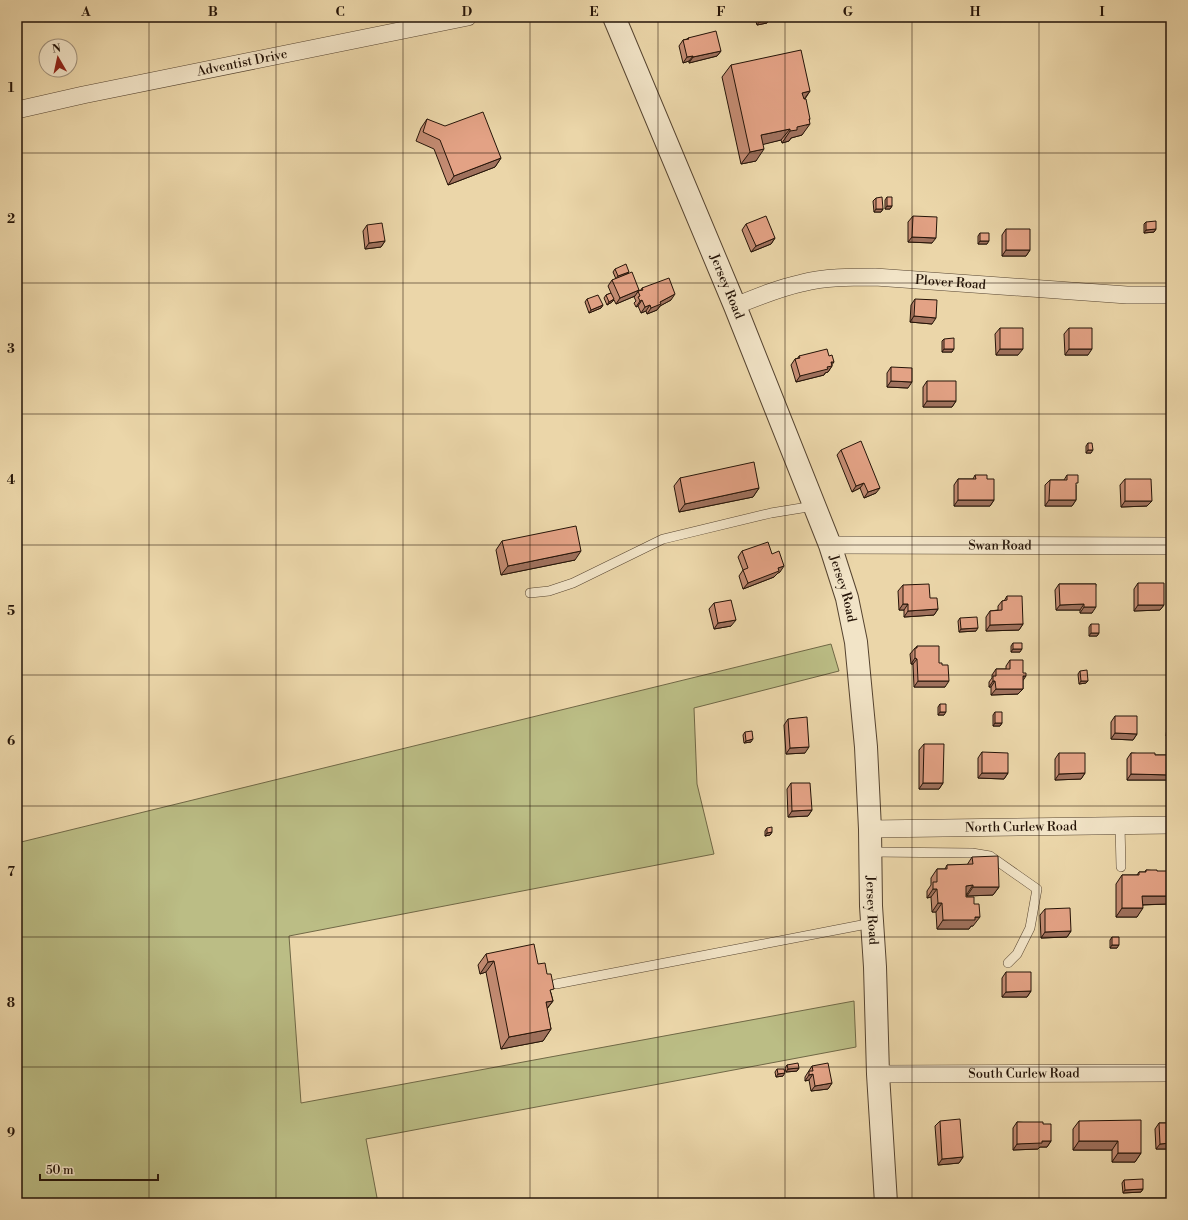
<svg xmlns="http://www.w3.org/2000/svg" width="1188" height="1220" viewBox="0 0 1188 1220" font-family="'Libre Bodoni',serif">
  <rect width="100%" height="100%" fill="#ebd6a9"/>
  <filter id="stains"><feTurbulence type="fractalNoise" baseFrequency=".005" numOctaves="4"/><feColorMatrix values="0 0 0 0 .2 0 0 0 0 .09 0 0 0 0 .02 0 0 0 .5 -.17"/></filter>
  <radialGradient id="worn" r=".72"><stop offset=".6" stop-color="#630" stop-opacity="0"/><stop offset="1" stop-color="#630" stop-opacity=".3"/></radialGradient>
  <path fill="#bbbd85" stroke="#706846" d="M831,644L839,671L694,708L697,784L714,854L289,936L301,1103L854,1001L856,1047L366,1139L378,1203H17V843Z
    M1171,1198V1203H902V1200Z"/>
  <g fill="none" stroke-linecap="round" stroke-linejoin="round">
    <g stroke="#564430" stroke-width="10">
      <path id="service" d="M530,593L549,591L573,583L663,539L771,513L814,506
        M1120,825L1121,867
        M871,852L972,853L990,856L1037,889L1030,928L1017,954L1008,963
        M556,984L872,923"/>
    </g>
    <g stroke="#564430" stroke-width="18">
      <g id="minor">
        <path id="s1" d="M17,110L83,95L468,17"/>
        <path id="s2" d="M735,306C757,297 779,288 802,283C825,277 851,277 875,277L1127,295H1171"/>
        <path id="s3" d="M830,545L1171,546"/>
        <path id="s4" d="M870,829L1171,825"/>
        <path id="s5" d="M878,1074L1171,1073"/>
      </g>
    </g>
    <g stroke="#564430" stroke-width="24">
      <g id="tertiary">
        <path id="s6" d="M614,17L735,306L830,545L847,598L856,642L866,747L870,829L871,906L875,967L878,1074L886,1203"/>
      </g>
    </g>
    <use href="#service" stroke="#f2e4c7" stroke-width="9"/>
    <use href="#minor" stroke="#f2e4c7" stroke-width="17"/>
    <use href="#tertiary" stroke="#f2e4c7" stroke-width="22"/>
  </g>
  <path fill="#c38b72" stroke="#251408" d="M757,17H768L767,23L757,25L755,19Z
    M688,38L721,51L717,56L689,63V61L683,63L679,46L683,40L687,39Z
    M731,65L810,91L805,99L809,121L802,135L791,138L789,141L782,143L781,140L763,144L756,161L741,164L722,77Z
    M427,119L501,158L495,167L448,185L434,149L416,141L421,128Z
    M887,197L892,206L890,209H885V200Z
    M876,198L883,209L881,212H874L873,201Z
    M913,216L932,243L908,242V222Z
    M1146,222L1156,229L1154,232L1144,233V224Z
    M746,224L775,238L771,244L751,252L742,230Z
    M367,225L385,241L381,247L365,249L363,231Z
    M1006,229L1030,250L1026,256H1002V235Z
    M980,233L987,244H978V236Z
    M1171,235V259H1168V239Z
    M615,269L629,272L627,274L639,290L638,291L641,290L642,288L671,300L660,306L657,310L647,314L646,311L641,313L638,306L636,307L634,303L636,301L634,297L635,296L616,304L614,300L612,302L607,305L604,298L606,295L611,293L608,286L612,280L616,279L613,272Z
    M587,299L603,305L601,308L589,313L585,302Z
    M915,299L932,324L910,322L911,305Z
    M1000,328L1018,355H996L995,334Z
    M1069,328L1088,355H1065L1064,334Z
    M944,339L952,352H942V341Z
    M799,356L832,365V366L828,372L825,373L824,375L796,382L791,365L795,359L798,358Z
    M891,367L908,388L887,387V373Z
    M927,381L956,401L952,407H923V387Z
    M1088,443L1091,453H1086V446Z
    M841,450L876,493L864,498L860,488L852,492L837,455Z
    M975,475L994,500L990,506H954V485L958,479H973Z
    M1067,475L1076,485V500L1072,506H1045V485L1050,480H1064Z
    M680,478L759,488L753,497L679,512L674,486Z
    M1125,479L1147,506L1121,507L1120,485Z
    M502,541L575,560L501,575L496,550Z
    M742,551L772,554L780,572L778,573L774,577L743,589L739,576L743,570L738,557Z
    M1138,583L1164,605L1160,610L1134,611V589Z
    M1059,584H1096L1092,613H1080V610H1056L1055,590Z
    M903,585L930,598L938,609L934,615L904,617V610H899L898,591Z
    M1007,596L1023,624L1019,630L986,631V617L990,611L998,610V606L1002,601H1004Z
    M714,603L731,626L714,629L709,609Z
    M960,618L976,631L959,632L958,621Z
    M1091,624L1099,633L1097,636H1089V627Z
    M1013,643L1020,652H1011V646Z
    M917,646L939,663L945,687H914L913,664H911L910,654L915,648H916Z
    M1010,660L1023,681V689L1018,694L991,695V687H989V682L992,678V675L996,669H1006V666Z
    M1080,671L1088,681L1086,683L1079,684L1078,674Z
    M940,704L944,715H938V707Z
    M995,712L1002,723L1000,726H993V715Z
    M1115,716L1137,734L1133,740L1111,739V722Z
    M788,719L805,753L786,754L784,725Z
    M1169,724L1171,736H1166L1167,727Z
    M745,732L751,742L744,743L743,735Z
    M924,744L943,783L939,789H919V750Z
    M982,752L1008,773L1004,779L978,778V758Z
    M1059,753L1085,773L1081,779L1055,780V759Z
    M1131,753L1155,755H1171V778L1170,780H1127V759Z
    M791,783L812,810L808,816L788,817L787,789Z
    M767,828L772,832L770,835L765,836V831Z
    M972,857L999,887L993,895L967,896V894H966V897L973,926H971L969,929H937L936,912H932L931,897L927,898V891L931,885V878L937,869H945L947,865H967Z
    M1146,870L1157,871L1167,904L1143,905L1137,917H1116V884L1122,875H1137L1139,872H1145Z
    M1045,909L1071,931L1067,937L1041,938L1040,915Z
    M1112,937L1117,948H1110V940Z
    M486,954L538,964L551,993L553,1001L547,1009L551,1029L543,1041L501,1049L486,972L480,974L478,965Z
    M1006,972L1031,991L1027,997H1002V978Z
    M787,1065L799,1068L797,1071L786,1072L785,1068Z
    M812,1066L832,1083L828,1089L811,1091L809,1080L805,1081V1077Z
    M777,1069L783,1076L776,1077L775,1072Z
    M940,1121L963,1157L959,1163L938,1165L935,1126Z
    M1079,1121L1141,1153L1135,1162H1112V1150H1073V1129Z
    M1017,1122L1043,1124L1051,1141L1047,1147H1040L1038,1149L1013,1150V1128Z
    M1159,1123H1171V1149H1156L1155,1129Z
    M1124,1180L1143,1189L1141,1192L1123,1193L1122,1183Z"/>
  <path fill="#9f715d" stroke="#251408" d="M769,20L767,23L757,25L759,22Z
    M721,51L717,56L689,63L693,57Z
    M693,56L689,61L683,63L687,57Z
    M810,91L802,102V93Z
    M809,119H810L806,125L810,124L802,135L791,138L789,141L782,143L790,131Z
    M790,129L781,140L753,147L761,135Z
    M764,149L756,161L741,164L750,152Z
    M501,158L495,167L448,185L454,176Z
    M887,206H892L890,209H885Z
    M876,209H883L881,212H874Z
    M1156,229L1154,232L1144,233L1146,230Z
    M912,237L936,238L932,243L908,242Z
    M775,238L771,244L751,252L756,246Z
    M385,241L381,247L365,249L369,243Z
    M980,241H989L987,244H978Z
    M1006,250H1030L1026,256H1002Z
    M1171,255V259H1168Z
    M629,272L627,274L616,279L618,276Z
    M639,290L635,296L616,304L620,298Z
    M675,294L671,300L660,306L657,310L647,314L651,308L660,302Z
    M614,299L612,302L607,305L609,302Z
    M642,300L638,306L636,307L640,301Z
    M603,305L601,308L589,313L591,310Z
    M650,305L646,311L641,313L645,307Z
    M914,316L936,318L932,324L910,322Z
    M944,349H954L952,352H942Z
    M1000,349H1023L1018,355H996Z
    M1069,349H1092L1088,355H1065Z
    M831,362H834L831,366H832L828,372L825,373L824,375L796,382L800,376Z
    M891,381L912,382L908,388L887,387Z
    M927,401H956L952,407H923Z
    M1088,450H1093L1091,453H1086Z
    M864,483L860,488L852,492L856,486Z
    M759,488L753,497L679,512L685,504Z
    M880,488L876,493L864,498L868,492Z
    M958,500H994L990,506H954Z
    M1049,500H1076L1072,506H1045Z
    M1125,501H1152L1147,506L1121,507Z
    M581,551L575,560L501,575L508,566Z
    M784,566L780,572L778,573L774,577L743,589L748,583L778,568Z
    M903,604H908L904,610H899Z
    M1084,604L1080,610H1056L1060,605Z
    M1138,605H1164L1160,610L1134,611Z
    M1084,607H1096L1092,613H1080Z
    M938,609L934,615L904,617L908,611Z
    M736,620L731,626L714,629L718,623Z
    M1023,624L1019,630L986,631L990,625Z
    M978,628L976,631L959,632L961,629Z
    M1091,633H1099L1097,636H1089Z
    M1013,649H1022L1020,652H1011Z
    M915,658L917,659L913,664H911Z
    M1023,676H1026L1022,682Z
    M918,681H949L945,687H914Z
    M993,681H995L991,687H989Z
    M1081,681H1088L1086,683L1079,684Z
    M996,689H1023L1018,694L991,695Z
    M940,712H946L944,715H938Z
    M995,723H1002L1000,726H993Z
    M1115,733L1137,734L1133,740L1111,739Z
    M1169,733H1171V736H1166Z
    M753,739L751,742L744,743L746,741Z
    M809,747L805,753L786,754L790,748Z
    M982,773H1008L1004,779L978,778Z
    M1085,773L1081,779L1055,780L1059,774Z
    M1131,774L1171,775V778L1170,780H1127Z
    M923,783H943L939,789H919Z
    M812,810L808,816L788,817L792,811Z
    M772,832L770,835L765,836L767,833Z
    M973,885L967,894H960L966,886Z
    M973,887H999L993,895L967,896Z
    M933,889H937L931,897L927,898Z
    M1142,896H1171V899L1167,904L1136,905Z
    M938,903H942L936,912H932Z
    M1122,908H1143L1137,917H1116Z
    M980,917L973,926H971L969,929H937L943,920Z
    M1071,931L1067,937L1041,938L1045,932Z
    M1112,945H1119L1117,948H1110Z
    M494,961L486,972L480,974L488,962Z
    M1031,991L1027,997H1002L1006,992Z
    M553,1001L544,1012L546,1002Z
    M551,1029L543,1041L501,1049L509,1037Z
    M799,1068L797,1071L786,1072L788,1069Z
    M785,1073L783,1076L776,1077L778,1074Z
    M813,1074L809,1080L805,1081L809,1075Z
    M832,1083L828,1089L811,1091L815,1086Z
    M1042,1141H1051L1047,1147H1040L1038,1149L1013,1150L1017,1144Z
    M1079,1141H1118L1112,1150H1073Z
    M1171,1143V1149H1156L1160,1144Z
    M1118,1153H1141L1135,1162H1112Z
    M963,1157L959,1163L938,1165L942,1159Z
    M1143,1189L1141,1192L1123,1193L1125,1190Z"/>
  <path fill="#e3a285" stroke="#251408" d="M758,17H768L769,20L759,22Z
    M716,31L721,51L693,57V56L687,57L683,40L689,39L688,38Z
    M801,50L810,91L802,93L804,99H806L810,119H809L810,124L797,127V130L790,131V129L761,135L764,149L750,152L731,65Z
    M483,112L501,158L454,176L440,140L423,132L427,119L445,126Z
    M882,197L883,209H876V198Z
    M887,197H892V206H887Z
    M766,216L775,238L756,246L746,224Z
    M913,216L937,217L936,238L912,237Z
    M1156,221V229L1146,230V222Z
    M382,223L385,241L369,243L367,225Z
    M1006,229H1030V250H1006Z
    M980,233H989V241H980Z
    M626,264L629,272L618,276L615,269Z
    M632,272L639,290L620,298L612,280Z
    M669,278L675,294L660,302L661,304L651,308L650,305L645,307L642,300L640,301L638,297L640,296L638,291L643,290L642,288Z
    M611,293L614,299L609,302L606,295Z
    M598,295L603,305L591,310L587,299Z
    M915,299L937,300L936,318L914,316Z
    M1000,328H1023V349H1000Z
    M1069,328H1092V349H1069Z
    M954,338V349H944V339Z
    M827,349L829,356L832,355L834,362H831L832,366L827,367L828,369L800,376L795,359L800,358L799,356Z
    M891,367L912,368V382L891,381Z
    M927,381H956V401H927Z
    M861,441L880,488L868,492L864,483L856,486L841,450Z
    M1088,443H1092L1093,450H1088Z
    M754,462L759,488L685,504L680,478Z
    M975,475H987V479H994V500H958V479H976Z
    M1067,475H1078V483H1076V500H1049L1050,480H1067Z
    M1125,479H1151L1152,501H1125Z
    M576,526L581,551L508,566L502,541Z
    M768,542L772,554L779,551L784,566L778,568L779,571L748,583L743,570L748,568L742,551Z
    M1138,583H1164V605H1138Z
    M929,584L930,598H937L938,609L908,611V604H903V585Z
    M1059,584H1096V607H1084V604L1060,605Z
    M1007,596H1022L1023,624L990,625V611L1002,610V601L1007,600Z
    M731,600L736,620L718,623L714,603Z
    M977,617L978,628L961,629L960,618Z
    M1091,624H1099V633H1091Z
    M1013,643H1022V649H1013Z
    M917,646H939V663H942V665H948L949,681H918L917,659L915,658V648H917Z
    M1010,660H1023V673H1026V676H1023V689H996L995,681H993V676H996V669H1010Z
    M1087,670L1088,681H1081L1080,671Z
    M940,704H946V712H940Z
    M995,712H1002V723H995Z
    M1115,716H1137V734L1115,733Z
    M807,717L809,747L790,748L788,719Z
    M1169,724H1171V733H1169Z
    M752,731L753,739L746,741L745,732Z
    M924,744H944L943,783H923Z
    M982,752L1008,753V773H982Z
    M1059,753H1085V773L1059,774Z
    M1131,753H1155V755H1171V775L1131,774Z
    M791,783H810L812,810L792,811Z
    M772,827V832L767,833V828Z
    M998,856L999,887H973V885L966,886V897H974V904H979L980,917H975V920H943L942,903H938L937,889H933V882H937V869H947V865L973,864L972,857Z
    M1146,870H1157V871H1171V896H1142L1143,908H1122V875H1139V872H1146Z
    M1070,908L1071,931L1045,932V909Z
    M1112,937H1119V945H1112Z
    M534,944L538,964L545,963L547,974H551L554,989L550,990L553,1001L546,1002L551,1029L509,1037L494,961L488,962L486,954Z
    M1006,972H1031V991L1006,992Z
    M798,1063L799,1068L788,1069L787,1065Z
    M828,1063L832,1083L815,1086L813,1074L809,1075V1071H813L812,1066Z
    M777,1069H784L785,1073L778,1074Z
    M960,1119L963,1157L942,1159L940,1121Z
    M1141,1120V1153H1118V1141H1079V1121Z
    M1017,1122H1043V1124H1051V1141H1042V1143L1017,1144Z
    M1159,1123H1171V1143L1160,1144Z
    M1143,1179V1189L1125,1190L1124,1180Z"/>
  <path fill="none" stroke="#251408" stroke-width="1" stroke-opacity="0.55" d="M149,17V1203M276,17V1203M403,17V1203M530,17V1203M658,17V1203M785,17V1203M912,17V1203M1039,17V1203M17,153H1171M17,283H1171M17,414H1171M17,545H1171M17,675H1171M17,806H1171M17,937H1171M17,1067H1171"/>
  <g text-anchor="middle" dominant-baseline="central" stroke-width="3" stroke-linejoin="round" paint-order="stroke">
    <g font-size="13" fill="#251408" stroke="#f2e4c7">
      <text stroke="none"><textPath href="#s1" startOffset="230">Adventist Drive</textPath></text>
      <text stroke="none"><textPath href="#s2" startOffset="220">Plover Road</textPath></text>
      <text stroke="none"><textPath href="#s6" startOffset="292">Jersey Road</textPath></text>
      <text stroke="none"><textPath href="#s3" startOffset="170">Swan Road</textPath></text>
      <text stroke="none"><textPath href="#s6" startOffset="616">Jersey Road</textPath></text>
      <text stroke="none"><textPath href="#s4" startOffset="151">North Curlew Road</textPath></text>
      <text stroke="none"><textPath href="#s6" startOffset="940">Jersey Road</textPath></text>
      <text stroke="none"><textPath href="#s5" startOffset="146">South Curlew Road</textPath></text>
    </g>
  </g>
  <rect width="1188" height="1220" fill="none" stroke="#ebd6a9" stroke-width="44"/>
  <g transform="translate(58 58) rotate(351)"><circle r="19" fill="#f2e4c7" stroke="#a0917b"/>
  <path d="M0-3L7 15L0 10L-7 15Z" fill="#8f2418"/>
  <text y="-6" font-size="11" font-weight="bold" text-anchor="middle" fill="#251408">N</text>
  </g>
  <path d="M40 1174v6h118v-6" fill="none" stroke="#251408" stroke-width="2"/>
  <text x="46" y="1174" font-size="12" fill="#251408" stroke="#f2e4c7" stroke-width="3" paint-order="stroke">50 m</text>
  <rect x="22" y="22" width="1144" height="1176" fill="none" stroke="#251408" stroke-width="1.5"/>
  <g font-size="13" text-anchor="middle" font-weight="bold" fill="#251408">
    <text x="86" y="16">A</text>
    <text x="213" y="16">B</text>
    <text x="340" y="16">C</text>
    <text x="467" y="16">D</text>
    <text x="594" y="16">E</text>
    <text x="721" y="16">F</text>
    <text x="848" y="16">G</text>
    <text x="975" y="16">H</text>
    <text x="1102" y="16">I</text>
    <text x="11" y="92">1</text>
    <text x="11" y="223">2</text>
    <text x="11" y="353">3</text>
    <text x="11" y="484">4</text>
    <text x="11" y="615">5</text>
    <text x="11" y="745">6</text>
    <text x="11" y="876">7</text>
    <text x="11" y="1007">8</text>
    <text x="11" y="1137">9</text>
  </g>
  <rect width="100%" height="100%" filter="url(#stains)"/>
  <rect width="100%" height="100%" fill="url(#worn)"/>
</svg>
